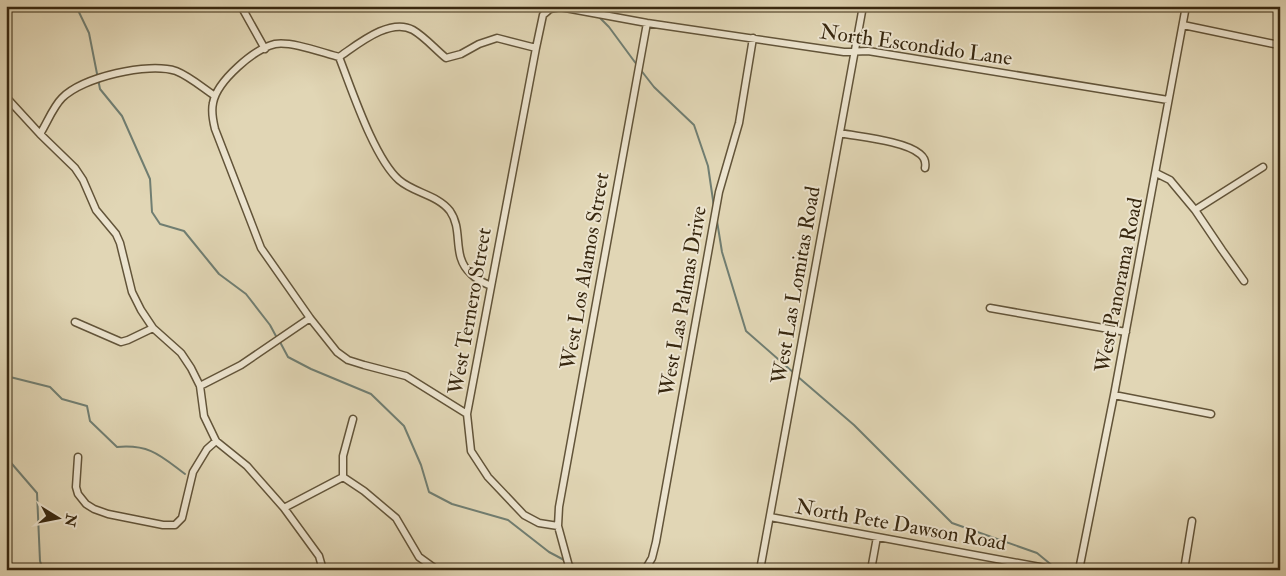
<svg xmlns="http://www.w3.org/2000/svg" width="1286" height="576" viewBox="0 0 1286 576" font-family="'IM FELL Double Pica',serif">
  <rect width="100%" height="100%" fill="#e1d6b5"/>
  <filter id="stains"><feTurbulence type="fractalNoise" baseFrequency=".004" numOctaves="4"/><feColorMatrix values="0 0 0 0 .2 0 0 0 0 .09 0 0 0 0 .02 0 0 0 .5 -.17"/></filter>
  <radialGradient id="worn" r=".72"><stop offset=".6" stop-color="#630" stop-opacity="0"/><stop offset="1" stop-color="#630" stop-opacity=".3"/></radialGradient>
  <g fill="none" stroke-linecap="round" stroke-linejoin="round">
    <path stroke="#707e72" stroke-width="2" d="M76,6L89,33L100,89L122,116L150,179L152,212L160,224L184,231L219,274L246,294L270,325L277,338
      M588,6L593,11
      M598,16L609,27L637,65
      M640,69L654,87L694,125L708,166L714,207
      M717,221L722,252L746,331L794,373
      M280,342L288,357L311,369L371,394L404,426L421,465L429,492L452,504L508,520L549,552L566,561
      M6,376L50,387L62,399L87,406L90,421L117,447C150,444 161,456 185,474
      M797,376L854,425L952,523L1037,553L1054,567
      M6,457L37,493L40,561L43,570
      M570,563L584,570"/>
    <g stroke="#625439" stroke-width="9">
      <path id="minor" d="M241,6L265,49
        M1183,25L1274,44
        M339,57C352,90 374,158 399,180C414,193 438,195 450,211C464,231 451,256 471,274C476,279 484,283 491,286
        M6,97L40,134L75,168L83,180L96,210L116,234L120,243L132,292L141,310L153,328L181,353L191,368L200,386L204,416L216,441L247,466L284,508L319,556L323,570
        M840,133C860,137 905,141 920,154C925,158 926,163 925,168
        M40,134C47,123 53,107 62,98C83,77 148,62 176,71C189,76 203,88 215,96
        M1156,173L1170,180L1195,210L1222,250L1244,281
        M1195,210L1263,167
        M990,308L1126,332
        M75,322L121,342L128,340L153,328
        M200,386L241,365L310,318
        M1114,395L1211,414
        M467,414L406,376L364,365L348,360L337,352L310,318L261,248L215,129C213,121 211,112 213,103C217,81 254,49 275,44C292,41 323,53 339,57C357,45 390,17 413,30C425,37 435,49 446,58L461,54L479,44L497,38L536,48
        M78,457L76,487L78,494L86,504L94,509L108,514L163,525H175L182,518L193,472L207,449L216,441
        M343,477L364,491L396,518L419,557L437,570
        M343,477V456L353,419
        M284,508L343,477
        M770,517L1056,570
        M558,526L559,507L647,23
        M570,570L558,526L539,523L524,515L488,477L471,451L467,414L536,48L543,15L550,9L560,7L647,23L844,52L868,51L1168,100
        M645,570L652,558L656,542L719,192L739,123L753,38
        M760,570L863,6
        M871,570L877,537
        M1079,570L1114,395L1186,6
        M1184,570L1192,521"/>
    </g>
    <use href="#minor" stroke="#ece4cf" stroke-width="6"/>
  </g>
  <g text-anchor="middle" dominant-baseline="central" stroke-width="4" stroke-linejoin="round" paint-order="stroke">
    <g font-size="21" fill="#382810" stroke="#ece4cf">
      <text transform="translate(916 45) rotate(8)">North Escondido Lane</text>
      <text transform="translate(585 271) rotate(-80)">West Los Alamos Street</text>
      <text transform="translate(796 285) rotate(-80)">West Las Lomitas Road</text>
      <text transform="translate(1119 285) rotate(-79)">West Panorama Road</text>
      <text transform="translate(683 301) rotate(-80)">West Las Palmas Drive</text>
      <text transform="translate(470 311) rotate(-80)">West Ternero Street</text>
      <text transform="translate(901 525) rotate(10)">North Pete Dawson Road</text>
    </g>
  </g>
  <rect width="1286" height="576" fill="none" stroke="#e1d6b5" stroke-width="25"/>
  <rect x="8" y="8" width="1271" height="561" fill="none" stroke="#382810" stroke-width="2.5"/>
  <rect x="12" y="12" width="1261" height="551" fill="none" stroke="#382810"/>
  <g transform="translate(58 518) rotate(100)" stroke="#ece4cf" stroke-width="4" paint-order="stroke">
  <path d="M0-4L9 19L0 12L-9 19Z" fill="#382810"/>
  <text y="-8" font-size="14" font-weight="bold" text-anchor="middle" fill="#382810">N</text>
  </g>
  <rect width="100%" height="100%" filter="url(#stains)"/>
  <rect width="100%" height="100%" fill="url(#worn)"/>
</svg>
